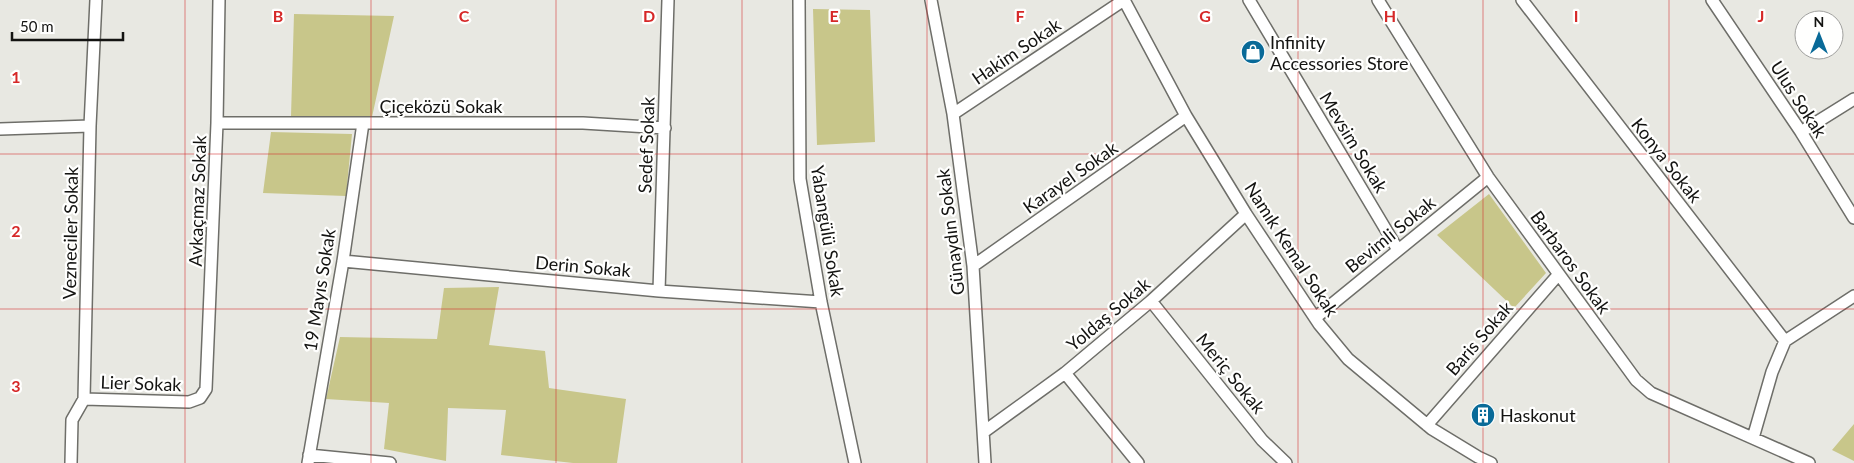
<svg xmlns="http://www.w3.org/2000/svg" width="1854" height="463" viewBox="0 0 1854 463" font-family="Lato,sans-serif">
  <rect width="100%" height="100%" fill="#e8e8e2"/>
  <path fill="#c8c68a" d="M813,9L870,10L875,142L817,145Z
    M294,14L394,16L372,117L291,116Z
    M271,132L352,134L346,196L263,193Z
    M1489,194L1546,273L1514,308L1437,235Z
    M499,287L489,345L545,351L549,388L626,399L617,463H573L501,455L506,410L448,408L446,461L384,449L389,403L326,399L340,337L437,339L444,288Z
    M1854,424V461L1832,450Z"/>
  <g fill="none" stroke-linecap="round" stroke-linejoin="round">
    <g stroke="#6e6e69" stroke-width="14">
      <path id="street" d="M799,0L800,179L821,302L855,463
        M931,0L953,114L973,266L985,463
        M1124,0L1186,116L1246,214L1319,324L1348,359L1432,429L1478,457L1491,463
        M1249,0L1398,250
        M1378,0L1488,177L1636,380L1651,393L1809,463
        M1522,0L1785,341
        M1712,0L1801,132L1854,218
        M953,114L1124,0
        M217,123H583L665,128
        M0,129L90,126
        M1801,132L1854,99
        M343,261L659,291L821,302
        M973,266L1186,116
        M659,291L668,0
        M1151,301L1262,440L1286,463
        M1315,318L1488,177
        M1065,373L1138,463
        M84,399L189,402L200,398L206,389L217,123L219,0
        M1427,425L1558,275
        M985,431L1065,373L1151,301L1246,214
        M1753,438L1772,372L1785,341L1854,296
        M309,455L390,463
        M71,463L72,420L84,399L90,126L96,0
        M308,463L343,261L363,123"/>
    </g>
    <use href="#street" stroke="#fff" stroke-width="11"/>
  </g>
  <path fill="none" stroke="#d62828" stroke-width="1" stroke-opacity="0.55" d="M185,0V463M371,0V463M556,0V463M742,0V463M927,0V463M1112,0V463M1298,0V463M1483,0V463M1669,0V463M0,154H1854M0,309H1854"/>
  <defs>
    <g id="shop-disc" transform="scale(1.25)"><circle r="9.5" fill="#096a98" stroke="#fffffe"/><path d="M-5-2.5h2.3a2.7 3.5 0 0 1 5.4 0H5L5.5 6h-11ZM-1.5-2.5h3a1.5 2.3 0 0 0-3 0Z" fill="#fff"/></g>
    <g id="building-disc" transform="scale(1.25)"><circle r="9.5" fill="#096a98" stroke="#fffffe"/><path d="M-4-6H4V6H1V3H-1V6H-4ZM-2.5-4.3h1.7v1.8h-1.7ZM.8-4.3h1.7v1.8H.8ZM-2.5-1h1.7V.8h-1.7ZM.8-1h1.7V.8H.8Z" fill="#fff"/></g>
  </defs>
  <g fill-rule="evenodd">
    <use href="#shop-disc" x="1253" y="52"/>
    <use href="#building-disc" x="1483" y="415"/>
  </g>
  <g text-anchor="middle" dominant-baseline="central" stroke-width="4.5" stroke-linejoin="round" paint-order="stroke">
    <g font-size="18" fill="#131311" stroke="#fffffe" text-anchor="start">
      <text x="1270" y="42">Infinity<tspan x="1270" dy="21">Accessories Store</tspan></text>
      <text x="1500" y="415">Haskonut</text>
    </g>
    <g font-size="18" fill="#131311" stroke="#fffffe">
      <text transform="translate(1016 51) rotate(-34)">Hakim Sokak</text>
      <text transform="translate(1799 99) rotate(57)">Ulus Sokak</text>
      <text x="441" y="106">Çiçeközü Sokak</text>
      <text transform="translate(1354 142) rotate(59)">Mevsim Sokak</text>
      <text transform="translate(646 145) rotate(-88)">Sedef Sokak</text>
      <text transform="translate(1667 160) rotate(52)">Konya Sokak</text>
      <text transform="translate(1070 177) rotate(-35)">Karayel Sokak</text>
      <text transform="translate(197 201) rotate(-88)">Avkaçmaz Sokak</text>
      <text transform="translate(828 231) rotate(81)">Yabangülü Sokak</text>
      <text transform="translate(950 232) rotate(-97)">Günaydın Sokak</text>
      <text transform="translate(70 233) rotate(-89)">Vezneciler Sokak</text>
      <text transform="translate(1390 234) rotate(-39)">Bevimli Sokak</text>
      <text transform="translate(1292 249) rotate(57)">Namık Kemal Sokak</text>
      <text transform="translate(1571 262) rotate(54)">Barbaros Sokak</text>
      <text transform="translate(583 266) rotate(5)">Derin Sokak</text>
      <text transform="translate(319 290) rotate(-81)">19 Mayıs Sokak</text>
      <text transform="translate(1108 314) rotate(-40)">Yoldaş Sokak</text>
      <text transform="translate(1479 338) rotate(-49)">Baris Sokak</text>
      <text transform="translate(1231 373) rotate(51)">Meriç Sokak</text>
      <text transform="translate(141 383) rotate(2)">Lier Sokak</text>
    </g>
  </g>
  <g font-size="16" text-anchor="middle" font-weight="bold" fill="#d62828" stroke="#fffffe" stroke-width="4.5" stroke-linejoin="round" paint-order="stroke">
    <text x="278" y="22">B</text>
    <text x="464" y="22">C</text>
    <text x="649" y="22">D</text>
    <text x="834" y="22">E</text>
    <text x="1020" y="22">F</text>
    <text x="1205" y="22">G</text>
    <text x="1390" y="22">H</text>
    <text x="1576" y="22">I</text>
    <text x="1761" y="22">J</text>
    <text x="16" y="83">1</text>
    <text x="16" y="237">2</text>
    <text x="16" y="392">3</text>
  </g>
  <g transform="translate(1819 35)"><circle r="24" fill="#fffffe" stroke="#a1a19f"/>
  <path d="M0-4L9 19L0 12L-9 19Z" fill="#096a98"/>
  <text y="-8" font-size="14" font-weight="bold" text-anchor="middle" fill="#131311">N</text>
  </g>
  <path d="M12 32v8h111v-8" fill="none" stroke="#131311" stroke-width="2.5"/>
  <text x="20" y="32" font-size="15" fill="#131311" stroke="#fffffe" stroke-width="4" paint-order="stroke">50 m</text>
</svg>
